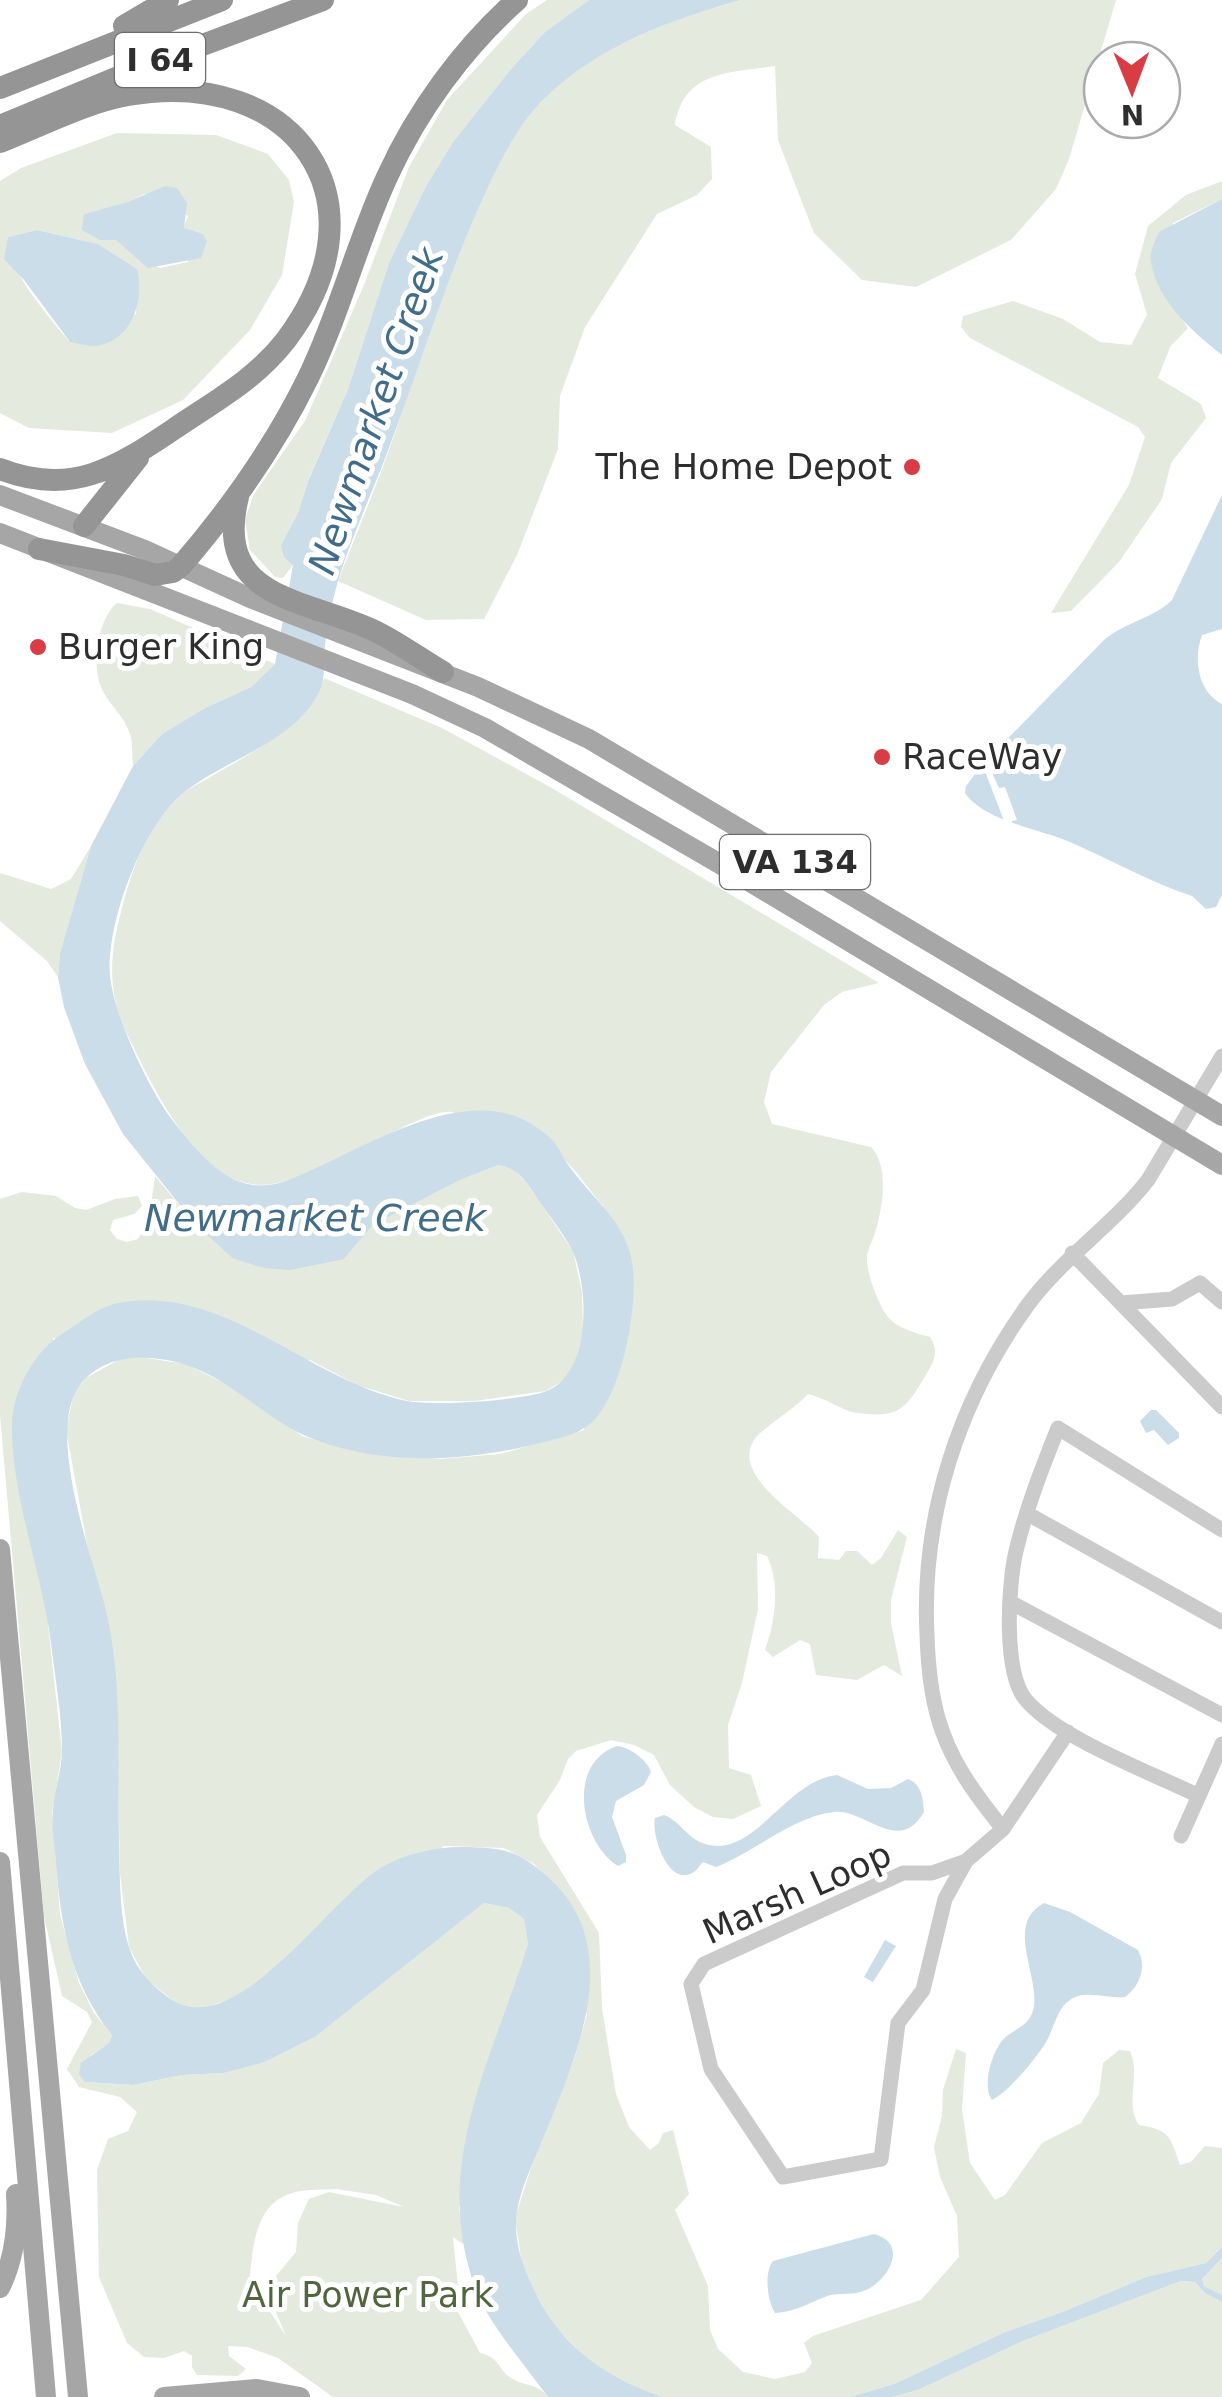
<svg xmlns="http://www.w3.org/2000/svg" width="1222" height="2397" viewBox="0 0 1222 2397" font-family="'DejaVu Sans',sans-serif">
  <rect width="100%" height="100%" fill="#fff"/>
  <path fill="#e4eadd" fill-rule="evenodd" d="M547,0H589L545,32L511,69L453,142L426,186L389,263L348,389L308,480L298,513L281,545L293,565L283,578L275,577L250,550L245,519L254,494L305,421L364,285L409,167L447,100L526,14Z
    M741,0H1116L1069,159L1056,189L1011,240L916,287L862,280L814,233L778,140L775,66C730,73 684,70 675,125L711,147L712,179L697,195L657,214L585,327L560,396L558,449L517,555L484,619L426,620L338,581C357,532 378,483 395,433C429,335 476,160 552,91C605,43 673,19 741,0Z
    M117,133L216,135L268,154L289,180L294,202L282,275L250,330L183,400L112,433L29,428L0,413V181L21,168ZM144,194L188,216L183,228L188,262L160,268L140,259L84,214L128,203ZM37,230L98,244L137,269L136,314L69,341C50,318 5,268 8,237Z
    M1222,181V199L1173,223L1163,291L1188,328L1170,347L1158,378L1201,404L1206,418L1171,463L1162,499L1119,562L1071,611L1051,613L1129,485L1145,437L1138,427L970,338L961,327L963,316L1013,301L1063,319L1100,342L1131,345L1147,315L1135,274L1148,226L1186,195Z
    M117,603L150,609L275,664L251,687L205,708L162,734L133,766C132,756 133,743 130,734C125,718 112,707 104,693C90,671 97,619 117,603Z
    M324,678L442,728L550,787L879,983L842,992L824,1005L771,1072L764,1102L772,1124L871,1147C889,1165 883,1206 876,1229C874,1239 867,1249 867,1258C867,1275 878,1304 888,1317C898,1329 916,1333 930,1337C939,1351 935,1359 927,1373C909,1402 904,1417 868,1414C860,1413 851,1413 844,1409C831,1403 823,1398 808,1394C795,1409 762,1428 754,1440C731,1476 800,1515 819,1537L818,1558L839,1560L846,1551H857L872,1565L881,1558L898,1530L907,1537L891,1600V1623L902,1676L884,1665L857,1680L816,1675L810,1644L800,1640L773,1657L765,1650C775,1622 781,1584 767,1556L757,1553L758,1609L742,1683L728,1725L729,1768L751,1775L761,1806L733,1819L713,1817L694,1807L670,1785L654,1755L634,1745L611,1740L576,1751L568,1759L560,1780L537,1815L540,1837L599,1933L602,2008L616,2094L629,2127L650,2150L659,2143L663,2133L673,2130L689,2194L675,2210L708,2286L710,2330L718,2349L743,2372L775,2379L805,2372L812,2363L804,2343L813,2336L921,2300L959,2257L957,2216L940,2177L934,2147L942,2116L943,2090L956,2049L966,2053L962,2109L970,2163L995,2200L1005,2195L1042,2143L1081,2123L1099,2094L1103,2063L1119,2050L1130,2051C1141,2075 1124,2104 1139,2125C1171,2130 1170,2137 1180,2165L1191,2162L1205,2146L1222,2148V2247L1206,2263L1146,2277L1065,2311L1005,2332L894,2384L850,2397H663L631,2387L588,2361L552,2323L523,2270L515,2218L532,2165L574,2060L587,2015L560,1889L534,1864L504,1848L444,1846L238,1997L196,2010L181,2007L146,1979L129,1947L120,1873L117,1710L66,1429L74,1393L86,1378L127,1355L186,1364L245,1394L302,1436L347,1449L440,1459L500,1454L584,1430L603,1206C592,1194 576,1169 564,1160C557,1155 458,1113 452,1112C433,1110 399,1130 381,1138C348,1153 313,1175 277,1183C203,1201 153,1086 127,1034C108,994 109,958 120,916C131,872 145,828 180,796C189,788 202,782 212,776C253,752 307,725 324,678Z
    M91,846L60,953L58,977L47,961L0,921V873L51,889L71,879Z
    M498,1165L510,1166L526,1182L573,1251L582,1292L583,1331L574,1366L564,1380L546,1391L475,1401H409L357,1385L310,1360L53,1338L48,1624L62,1752L52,1813L60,1915L79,1983L94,2013L112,2035L110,2042L91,2055L85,2082L133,2085L182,2075L224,2073L265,2062L315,2037L484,1903L509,1908L524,1919L528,1944L459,2208L466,2246L453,2237L458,2287L451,2299L480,2353C501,2358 497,2369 511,2378C525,2387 538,2383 548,2397H333L278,2358L248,2347L228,2346L229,2356L246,2369L238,2376L197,2375L192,2367V2356L184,2351L164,2358L144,2357L127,2343L99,2277L97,2170L108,2139L128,2131L137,2112L120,2097L79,2087L67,2069L92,2022L87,2012L62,1996L44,1916L0,1415V1199L22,1192L56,1196L75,1208L86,1210L115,1199L138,1196L142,1206L134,1214L113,1220L110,1230L117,1239L127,1242L138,1239L149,1220L155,1176L196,1225L232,1258L344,1259L373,1225L460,1180ZM336,2189L376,2195L404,2207L329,2192L309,2199L298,2223L296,2252L276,2276L272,2303L286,2336L267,2307L248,2294C253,2257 250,2202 296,2192C308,2189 323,2190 336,2189Z
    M1222,2258V2295L1204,2286L1202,2279Z
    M1181,2281L1195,2282L1206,2294L1222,2302V2397H892L918,2390L1023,2341Z"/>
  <path fill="#cadde9" d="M589,0H741C670,20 600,45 546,97C520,122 502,157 487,189C449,270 424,354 393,437C376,485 353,532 338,581C332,602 327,625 325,646C323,661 326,676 320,690C295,744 223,759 181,795C141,829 106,925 110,976C114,1015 147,1085 170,1117C191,1144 218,1180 253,1185C276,1188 296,1177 316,1168C380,1139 478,1078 543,1132C560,1145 557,1149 569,1166C590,1196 623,1220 631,1257C641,1296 623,1395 591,1423C577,1434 570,1435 552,1440C475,1461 389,1468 313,1439C268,1422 232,1378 180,1363C145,1354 104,1354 80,1385C46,1429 89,1549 103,1599C124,1676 117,1761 119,1841C120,1875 119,1918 130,1950C137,1971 154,1988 172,2000C237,2041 329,1899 382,1867C406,1853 439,1846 467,1847C491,1848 509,1848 529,1862C634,1933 580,2048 542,2141C532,2166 516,2197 516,2224C516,2255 529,2281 543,2307C570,2353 613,2381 663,2397H548C527,2368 491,2326 478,2295C428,2168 492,2062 528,1944L524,1919L509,1908L484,1903L315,2037L265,2062L224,2073L182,2075L133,2085L85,2082L79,2074L81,2063L110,2042L112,2035C71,1984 61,1927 56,1864C55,1847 51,1828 53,1810C54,1790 62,1770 62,1750C62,1715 55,1678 51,1643C42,1573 11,1494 12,1425C13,1388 36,1348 68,1330C82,1321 98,1308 114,1304C222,1280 307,1381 407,1401C437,1406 515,1401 544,1392C592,1377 590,1284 571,1248C563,1233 551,1218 541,1204C530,1187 519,1167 498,1165L460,1180L373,1225L344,1259L290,1270L264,1268L232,1258L196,1225L123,1134L85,1064L64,1007L58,977L60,953L91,846L133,766L162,734L205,708L251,687L275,664L293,565L284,557L281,545L298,513L308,481L348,389L389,263L426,186L453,142L511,69L545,32Z
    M165,186L177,188L187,203L184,228L203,234L207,241L201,258L148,268L116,240H100L82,230L84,214L128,202Z
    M1222,199V355C1194,333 1157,301 1151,262C1149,252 1155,241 1159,232Z
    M37,230L98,244L137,269C145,299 132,343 94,346C87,346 77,343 70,342L24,280L4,259L8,237Z
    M1222,495V629L1202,635C1193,659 1198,692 1222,704V895L1216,907L1206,909L1192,896C1150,882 1111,860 1070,842C1040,829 984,821 965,793L966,786L982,765L1105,639C1126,622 1152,619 1172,600Z
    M1151,1410H1156L1179,1433V1438L1168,1445L1154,1430L1146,1433L1140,1421Z
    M617,1746C630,1747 648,1761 651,1772L644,1785L616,1801L612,1817L626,1855V1862L618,1866C580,1842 566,1763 617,1746Z
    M837,1775L868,1789L891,1788L908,1779C922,1785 923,1798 924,1812C899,1856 864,1808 834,1812C791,1817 757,1851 716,1867L703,1862C699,1866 697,1871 692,1873C668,1886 651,1835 655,1818L664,1815C681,1821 688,1841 709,1845C756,1855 787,1780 837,1775Z
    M1044,1903L1070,1912L1138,1950C1147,1967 1140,1986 1125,1997C1108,1999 1085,1989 1070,2000C1057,2008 1054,2029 1046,2042C1036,2059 1009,2091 992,2100C982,2086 991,2056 1001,2042C1011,2029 1027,2029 1033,2011C1042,1978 1003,1925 1044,1903Z
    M885,1940L896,1946L873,1982L864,1977Z
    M874,2234C909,2243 889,2280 866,2290C853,2296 840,2292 827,2296C809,2303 795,2312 775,2313C767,2300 764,2272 773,2261Z
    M1222,2247V2258L1202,2279L1204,2286L1222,2295V2302L1206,2294L1195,2282L1181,2281L1023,2341L918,2390L892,2397H850L894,2384L1005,2332L1065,2311L1146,2277L1206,2263Z"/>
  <path fill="#fff" d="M989,751L993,775L999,788L1005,787L1017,820L1012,821V828L1006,826L986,774L983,757Z"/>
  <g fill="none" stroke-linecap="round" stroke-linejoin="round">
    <path stroke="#cbcbcb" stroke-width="15" d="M1072,1253L1222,1407
      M1121,1303L1172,1299L1200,1283L1222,1302
      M1028,1514L1222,1622
      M1012,1603L1222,1715
      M1199,1796C1152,1773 1058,1738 1026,1700C1003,1673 1008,1585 1016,1551C1026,1509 1042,1468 1058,1428L1222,1530
      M1003,1829C979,1799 956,1769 943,1733C931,1702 928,1667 927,1635C921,1517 958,1402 1027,1306C1062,1258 1112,1226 1148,1180L1222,1056
      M1181,1836L1222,1744
      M966,1861L945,1899L923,1990L898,2023L881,2159L783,2177L711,2069L691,1984L704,1964L903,1873H932Z
      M966,1861L1003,1829L1068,1732"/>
    <path stroke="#a6a6a6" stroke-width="20" d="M0,495L145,550L250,598L478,687L589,739L1222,1116
      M0,533L412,694L485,728L720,864L1222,1165
      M0,1549L78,2397
      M0,1862L46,2397
      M0,2288C14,2260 18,2225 16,2194
      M164,2397L257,2389L300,2397"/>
    <path stroke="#959595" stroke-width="22" d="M124,26L168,0
      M0,88L222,0
      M0,126L133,71L323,0
      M0,142C41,126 84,103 128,95C294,66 391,200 286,340C255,380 215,401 174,429C116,468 71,497 0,469
      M238,497C212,602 308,598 377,632C399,643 421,659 443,672
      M84,526L138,458
      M39,549L124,565L155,575L173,572L181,566C230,509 276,444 309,376C340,312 357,242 387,177C417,111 463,48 517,0"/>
  </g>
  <g fill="#d83d46" stroke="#fff" stroke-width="4">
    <circle cx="912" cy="467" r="10"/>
    <circle cx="38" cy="647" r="10"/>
    <circle cx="882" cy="757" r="10"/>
  </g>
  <g text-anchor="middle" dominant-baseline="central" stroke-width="10" stroke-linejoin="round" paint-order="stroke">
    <g fill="#fff" stroke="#6d6d6d" stroke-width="2.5">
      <rect x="115" y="33" width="90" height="54" rx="8"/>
      <rect x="720" y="835" width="150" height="54" rx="8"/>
    </g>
    <g font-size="32" font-weight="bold" fill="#2e2e2e">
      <text x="160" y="60">I 64</text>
      <text x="795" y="862">VA 134</text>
    </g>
    <g font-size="35" fill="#2e2e2e" stroke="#fff" text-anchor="start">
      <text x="892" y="467" text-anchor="end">The Home Depot</text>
      <text x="58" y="647">Burger King</text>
      <text x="902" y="757">RaceWay</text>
    </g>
    <g font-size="35" fill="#2e2e2e" stroke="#fff">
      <text transform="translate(797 1893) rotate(-24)">Marsh Loop</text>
    </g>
    <g font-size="35" fill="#51663f" stroke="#fff">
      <text x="368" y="2295">Air Power Park</text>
    </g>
    <g font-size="38" font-style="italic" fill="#426d8a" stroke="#fff">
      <text transform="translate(376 411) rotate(-71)">Newmarket Creek</text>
      <text x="315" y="1218">Newmarket Creek</text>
    </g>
  </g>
  <g transform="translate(1132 90) rotate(179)"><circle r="48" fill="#ffffff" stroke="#ababab" stroke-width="2.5"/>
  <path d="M0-8L18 38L0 25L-18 38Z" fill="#d83d46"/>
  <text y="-15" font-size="28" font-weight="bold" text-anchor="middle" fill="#2e2e2e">N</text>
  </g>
</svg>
